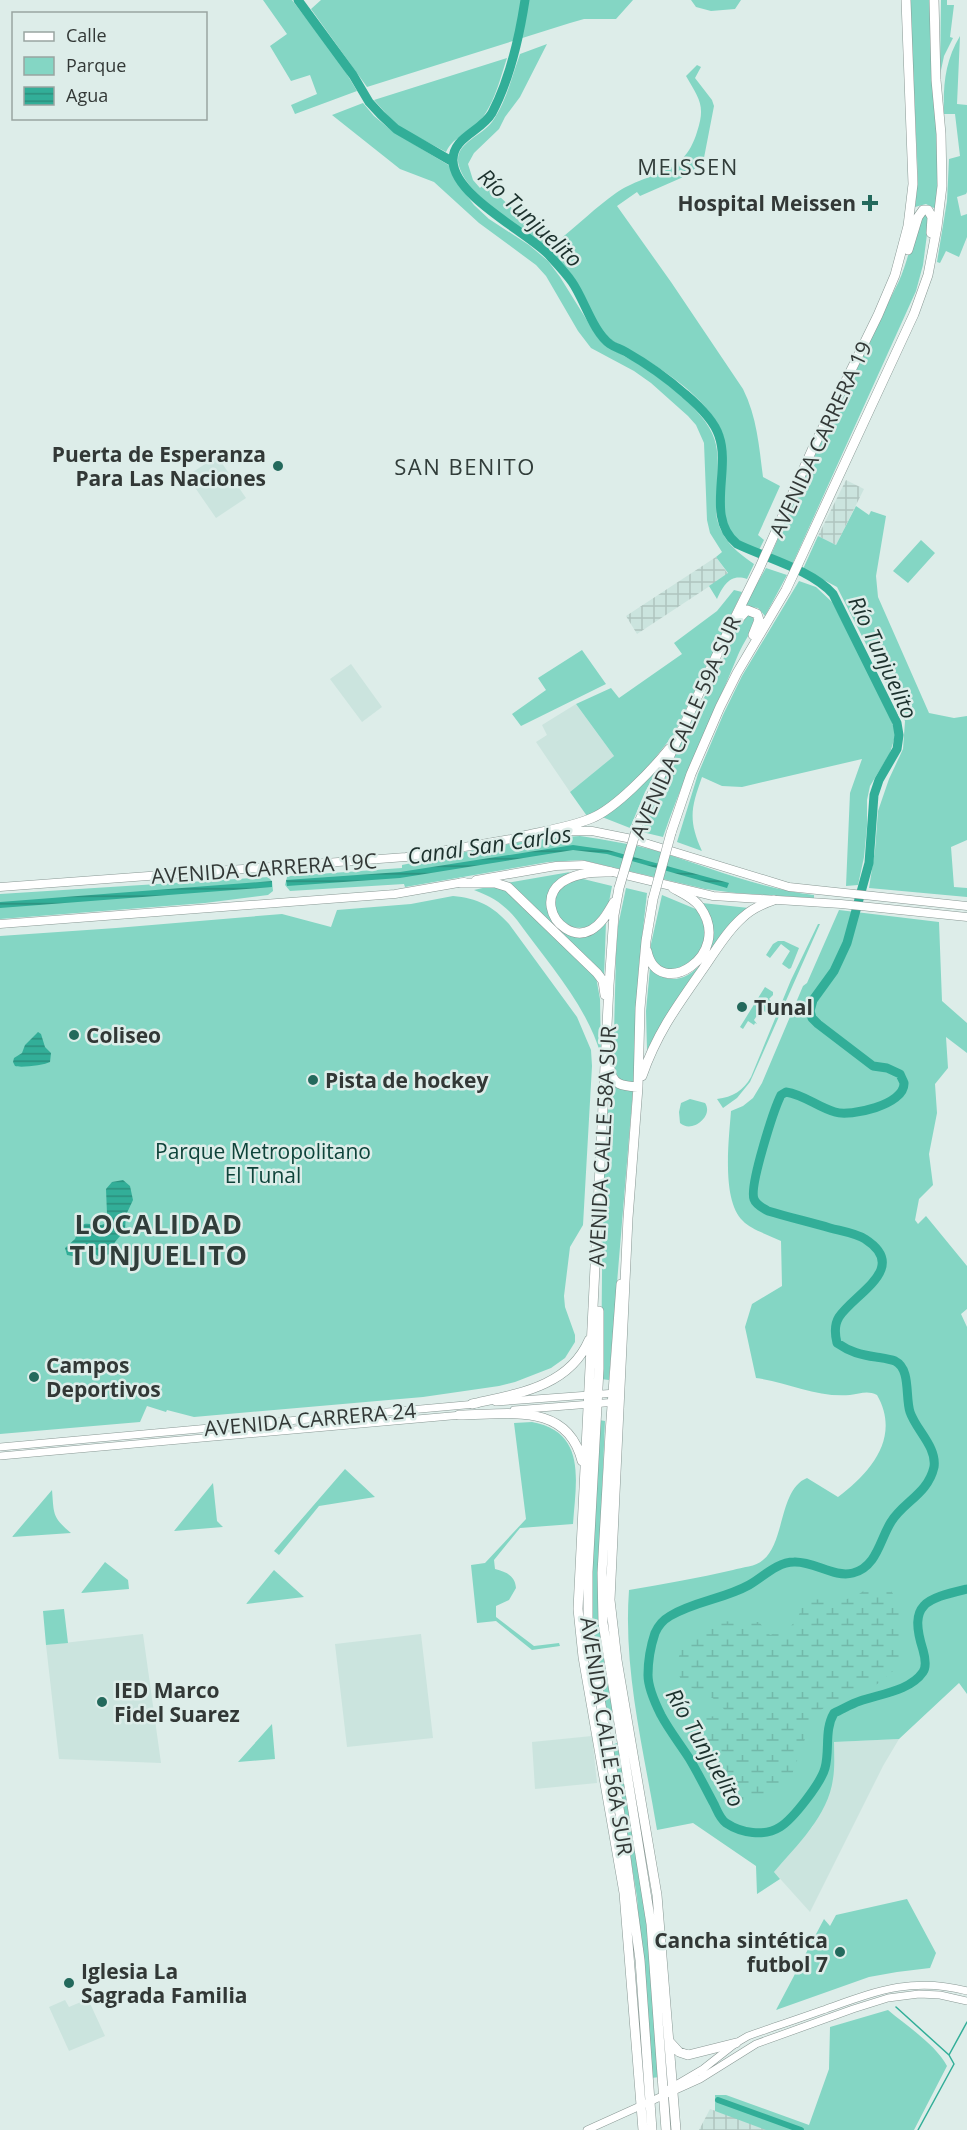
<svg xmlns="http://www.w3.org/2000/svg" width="967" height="2130" viewBox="0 0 967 2130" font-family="'Open Sans',sans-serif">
  <defs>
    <pattern id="industrial-grid" width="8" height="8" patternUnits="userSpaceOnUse" patternTransform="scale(1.5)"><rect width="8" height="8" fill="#cbe4de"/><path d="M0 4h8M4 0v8" fill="none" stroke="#afc4bf"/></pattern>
    <pattern id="wetland-marsh" width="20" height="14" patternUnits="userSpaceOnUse" patternTransform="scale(1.5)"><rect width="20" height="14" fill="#84d6c4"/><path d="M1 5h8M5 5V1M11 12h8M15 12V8" fill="none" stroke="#72b8a9"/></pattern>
    <pattern id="water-rules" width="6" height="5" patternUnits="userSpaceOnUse" patternTransform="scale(1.5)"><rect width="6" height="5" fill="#32ae98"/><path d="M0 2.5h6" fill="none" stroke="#2b8f7d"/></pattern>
  </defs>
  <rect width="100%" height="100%" fill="#ddede9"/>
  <path fill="#cbe4de" d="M217,456L246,498L216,518L187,476Z
    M351,664L382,707L362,722L330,679Z
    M576,704L614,756L570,792L536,742L547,735L542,725Z
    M143,1634L161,1763L59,1759L46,1645Z
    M421,1634L433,1738L347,1747L335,1644Z
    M592,1736L597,1783L535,1789L532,1742Z
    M899,1739L883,1766L810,1912L774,1872L813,1826L833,1779L834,1742Z
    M88,1999L105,2036L69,2051L49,2007L65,2000L69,2007Z"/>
  <path fill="url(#industrial-grid)" d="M846,480L864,489L836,545L818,536Z
    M716,557L728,574L637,634L626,616Z
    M710,2109L771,2130H699Z"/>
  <path fill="#84d6c4" d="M263,0H292L339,61L357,91L295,114L291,105L317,94L310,75L291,81L270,46L287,34Z
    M321,0H633L616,19H584L570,23L367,87L311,9Z
    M691,0H741L735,9L711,11L696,7Z
    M910,0H930L938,164L936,209L926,204L915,207L918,179Z
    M941,0H947V5H954L950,37L953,38L944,56L940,75Z
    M960,36L957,104L967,105V192L966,194L957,197L961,216L967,214V237L959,257L946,251L940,263L937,262L947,201L949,159L960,156L955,114H944C943,85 945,61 960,36Z
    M547,44L520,97L505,117L499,129L474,153L468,164L473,180L480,188L485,183L515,211L521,204L559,240C578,225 596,207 616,193C650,170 683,178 697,132C706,105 699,99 686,76L697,65L701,67L695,78L712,100L714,106L703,163L681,178L640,196L637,192L617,206L671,282L743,389C757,417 759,446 763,477L780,486L758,535L764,540L759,550C753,548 747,547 742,544C707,524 735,460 720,428C703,396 669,374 640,356C629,350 617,345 608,337C592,323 585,297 574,278C569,271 562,264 556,258C531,230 473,203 460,169C450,144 480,138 492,122C506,103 512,76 520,54Z
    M507,58C499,82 493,110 474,127C463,138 454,136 446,152L397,126L374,100Z
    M363,103L374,116L392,131L450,166L456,181L474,205L489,219L529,245L548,261L560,277L598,338C610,350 623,355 637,363C662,379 711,414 716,445C720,464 716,494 716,514C720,538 735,551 754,564L747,579C730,573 723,586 717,599L709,586L728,573L716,557L722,552L710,533L707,520L704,443L696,425L688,416L651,383L634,371L591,348L578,331L546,276L536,265L479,223L434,182L400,169L332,115Z
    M926,213L929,219L923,265L916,291L792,565L771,555C810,462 854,371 899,281C909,259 912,232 926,213Z
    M856,506L869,515L871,511L886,516L876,576L878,597L929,713L954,718L967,716V840L951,847L954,887L967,888V897L869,888L875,850L878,811L889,779L903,749L905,721L837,587L803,569L818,536L836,545Z
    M921,540L935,553L908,583L893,571Z
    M766,568L787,575L765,616L758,608L744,606Z
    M799,581L816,587L832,602L883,699L896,733L890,753L870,786L867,800V826L864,857L858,885L846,886L850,793L862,759L742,787L722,786L702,777C691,808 688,820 702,851L677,842L698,774L723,715L742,676Z
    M734,590L742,592L674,734L643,773L604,808L587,816L570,792L614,756L576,704L611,688L619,698L682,654L674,643L717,611Z
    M754,613C755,630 744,640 738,655C713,716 684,775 663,837L642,832L660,786L699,705L710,689L741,619L743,616Z
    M582,650L606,684L521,726L512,714L546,690L538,678Z
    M657,770L645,792L630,828L602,817Z
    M580,836C606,840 632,844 657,851C709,867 760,889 814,895V898L736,893L705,889L582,860L548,862L405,887L404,884L290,891L285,885L287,877L290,876L402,868V865C461,853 520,839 580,836Z
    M570,872L558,881L550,915L581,936C593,934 599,930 606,922L604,978L506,883Z
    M268,877L272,881L273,891L268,895L205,903L0,919V894Z
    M575,877L612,886L609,902L593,926C570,930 569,928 554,911V895Z
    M487,887H496L505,890L596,977L600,999L601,1055C586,1004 548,963 517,920C505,905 493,897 474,890Z
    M626,888L647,893L639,965L634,1084L622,1083L613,1072L616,954L618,926Z
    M662,895L698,910L707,933L699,957L677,971L659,968L650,956L651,944Z
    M453,896C477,898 493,906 509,924L577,1017L591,1050L592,1066L583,1225L570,1247L564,1296L565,1307L575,1335V1342L565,1358L551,1368L515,1382L499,1386L423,1397L194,1417L167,1410L166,1412L147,1406L140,1422L0,1434V936L116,928L282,914L331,927L337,910L411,904Z
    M702,903L749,908L674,1003L647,1050L646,1011L650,968C657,973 663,979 672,979C694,980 716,951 713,929C711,919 707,911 702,903Z
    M839,910L939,922L942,1001L967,1023V1053L946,1037L948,1068L935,1084L937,1113L929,1154L933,1185L919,1199L915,1220L918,1224L926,1216L967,1266V1309L961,1314L967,1327V1694L959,1683L899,1739L834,1742C834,1754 835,1767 833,1779C828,1816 797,1845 774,1872L780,1879L757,1894L756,1866L693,1823L657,1830C644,1751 623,1671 629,1590C664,1584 698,1578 733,1570C742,1567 756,1567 763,1560C785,1543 779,1489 807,1478L838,1497C871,1472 901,1437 877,1395C867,1390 860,1394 850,1395C818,1398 787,1382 756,1378L745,1327L752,1304L782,1286L781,1241C771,1236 750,1229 743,1221C721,1200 729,1139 731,1111L743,1106L753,1098L762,1083L803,986L807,983Z
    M818,924H820L750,1082L737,1098L723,1108L717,1099C733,1097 743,1091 751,1077L791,980Z
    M778,941H784L799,948L791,968L789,969L782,964L790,951L781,944L770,958L766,955L773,944Z
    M765,987L773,992V995L769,999L771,1001L769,1004L767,1003L765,1005L767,1010L766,1012L761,1010L760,1012L762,1014L761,1016L758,1014L754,1020L757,1024L755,1023L754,1025L748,1021L743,1029L740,1027Z
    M610,1081L633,1089L609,1380L601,1379L603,1173Z
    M690,1099L705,1103C714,1116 692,1134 680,1123L679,1112L681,1103Z
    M599,1420L605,1421L600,1544L615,1713L606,1714L591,1609Z
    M532,1422C587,1432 576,1481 573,1524L520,1528L494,1560L495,1569C507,1572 515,1576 516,1588L509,1600L496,1606V1617L534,1646L559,1643L560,1646L532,1650L496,1621L477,1623L471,1565L485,1563L526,1519L514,1423Z
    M345,1469L375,1497L319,1506L279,1555L274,1551Z
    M213,1483L217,1521L223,1527L174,1531Z
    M52,1490C54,1514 52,1517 71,1533L12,1537Z
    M105,1562L128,1580L129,1589L81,1593Z
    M274,1570L304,1597L246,1604Z
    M64,1609L68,1643L46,1645L43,1611Z
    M272,1724L275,1759L238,1762Z
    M617,1743L628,1797L648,1926L660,2077L651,2078L637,1897L612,1745Z
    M907,1899L936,1953L930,1968L897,1972L869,1977L776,2010L824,1919L830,1926L836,1915Z
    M888,2010C908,2027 935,2044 947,2066L914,2130H766L715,2111V2095H726L809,2125L829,2069L830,2027Z"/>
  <path fill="url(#wetland-marsh)" d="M888,1585L903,1612L899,1629V1666L876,1685L854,1690L814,1714L790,1780L776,1795L750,1802L730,1796L721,1777L707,1755L697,1722L700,1717L721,1716L726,1712C715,1695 700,1692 682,1684L676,1665L684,1642L698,1633L710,1621L759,1622L770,1635C792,1628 798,1624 803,1601L811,1599L841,1601L856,1596L868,1588Z"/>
  <path fill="url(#water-rules)" d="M573,845L608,850L729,883L727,888L607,854L573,850L400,878L287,886L286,880L400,872Z
    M272,881V887L0,908V902Z
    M38,1032L41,1034L45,1047L51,1053L50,1062C45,1065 21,1068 15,1066L13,1062L14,1058L22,1053L25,1045Z
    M123,1180L130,1186L133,1200L126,1215L125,1230L115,1242L110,1254L100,1257L86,1249L73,1256L67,1255L65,1248L75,1239L80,1226C89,1220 95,1228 104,1224L107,1214L106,1189L112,1182Z"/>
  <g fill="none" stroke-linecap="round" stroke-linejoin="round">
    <path stroke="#32ae98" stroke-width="1.5" d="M896,2007L949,2055L954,2064L918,2130
      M949,2055L967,2022"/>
    <path stroke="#32ae98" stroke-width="6" d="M718,2100L801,2130"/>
    <path stroke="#32ae98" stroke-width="9" d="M298,0L353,75L369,102L381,115L396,129L453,162
      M525,0C519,39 510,79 492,113C481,132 452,137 453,161C454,196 525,231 548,254C556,263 565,272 572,282C584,299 593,332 610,344C614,347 621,349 626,352C647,364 667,378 685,394C698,405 714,420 719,436C731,470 705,518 737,544C766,558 812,570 833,594L897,723L899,735L897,749L879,780L874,795L869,863L847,943L834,971L813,1000L810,1011L812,1018L818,1024L873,1066L887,1068L900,1074C901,1077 903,1080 904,1083C905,1105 850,1117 835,1112C817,1107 805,1095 786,1092L781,1095C774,1109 749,1186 754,1199C756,1205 763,1208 768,1211C788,1217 809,1222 830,1228C841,1231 855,1233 865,1239C910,1268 855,1293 839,1317C834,1325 835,1335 837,1343C850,1352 861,1355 876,1357C882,1358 890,1359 895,1361C911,1369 905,1396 910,1412C916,1430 937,1447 934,1467C928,1494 903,1502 891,1522C880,1539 877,1567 853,1573C834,1578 814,1561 794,1562C777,1562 763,1577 749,1585C724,1599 695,1601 670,1616C663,1620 658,1626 655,1633C651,1645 648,1662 648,1675C648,1688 655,1703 661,1715C669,1730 680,1744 689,1758C698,1773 706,1789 714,1804C717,1810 720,1819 726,1823C741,1833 764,1837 780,1827C793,1819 821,1783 825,1768C830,1750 824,1730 834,1713C843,1709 851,1704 860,1701C880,1694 910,1691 923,1672C927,1666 925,1657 923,1650C908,1603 926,1599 967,1589"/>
    <g stroke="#899894" stroke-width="8">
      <path id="secondary" d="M496,1402L616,1393
        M514,1410L617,1402
        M0,1447L476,1404
        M0,1456L462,1415
        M669,2089L703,2069L736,2043L748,2036C773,2027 798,2019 823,2010C874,1992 912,1976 967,1991
        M587,2130L700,2079L756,2044L853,2009L888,1998L919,1994L940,1995L967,2001"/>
    </g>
    <g stroke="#899894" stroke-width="9">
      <path id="primary" d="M558,831H592L632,839L789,887L967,906
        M476,880L556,866L584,865L713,896L841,904L967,917
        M0,887L406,857L528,836
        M0,924L395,894L464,882"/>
    </g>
    <g stroke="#899894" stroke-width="10">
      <path id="highway" d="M908,250L918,217L923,210H928L932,217L931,233
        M737,621L747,610L757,614L759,620L753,635
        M638,824L721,646L759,569L812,450L878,315L895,275L908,226L913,184L906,0
        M671,833L691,774L720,707L737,673L786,590L914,314L928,275L937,227L942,186L941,134L936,80L934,0
        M523,836C545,831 571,827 592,818C616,808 652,770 669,749
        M611,872C513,869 556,949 591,930C602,924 608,912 614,902
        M461,883H495L508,887L597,973L603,981L605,995
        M619,888L614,915L609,985L578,1609L583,1657L624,1893L643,2130
        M653,899L646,941L640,1008L638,1087L628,1218L610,1600L617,1660L657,1895L676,2130
        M647,951C658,1003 735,955 700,907C694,898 682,893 673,888
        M610,1068C612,1085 622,1086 638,1087
        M642,1076C657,1033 677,1006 703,969C715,952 726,932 742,918C751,909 762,904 774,900
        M621,1284L610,1433L602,1573L603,1623L651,1924L666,2130
        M599,1311V1369L588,1572V1620L592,1653L620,1814L640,1960L652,2130
        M472,1404C516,1394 569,1387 589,1340
        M459,1415C507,1415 567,1401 582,1461
        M669,2041L679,2052L688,2055L736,2043"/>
    </g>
    <use href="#secondary" stroke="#fff" stroke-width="7"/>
    <use href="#primary" stroke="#fff" stroke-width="8"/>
    <use href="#highway" stroke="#fff" stroke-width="9"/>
    <g stroke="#899894" stroke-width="10" stroke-linecap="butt">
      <path id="highway-bridge" d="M619,888L638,824
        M653,899L671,833"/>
    </g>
    <use href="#highway-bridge" stroke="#fff" stroke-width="9"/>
  </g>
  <g fill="#23695c" stroke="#ddede9" stroke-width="2">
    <path d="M867 194h6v6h6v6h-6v6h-6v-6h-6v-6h6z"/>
    <circle cx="278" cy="466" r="6"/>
    <circle cx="742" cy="1007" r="6"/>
    <circle cx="74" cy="1035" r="6"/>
    <circle cx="313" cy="1080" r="6"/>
    <circle cx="34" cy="1377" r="6"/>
    <circle cx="102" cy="1702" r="6"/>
    <circle cx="840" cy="1952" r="6"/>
    <circle cx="69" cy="1983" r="6"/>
  </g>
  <g text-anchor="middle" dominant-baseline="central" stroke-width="5" stroke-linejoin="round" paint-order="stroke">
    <g font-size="21" font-weight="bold" fill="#323836" stroke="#ddede9" text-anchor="start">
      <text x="856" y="203" text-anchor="end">Hospital Meissen</text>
      <text x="266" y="454" text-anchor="end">Puerta de Esperanza<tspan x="266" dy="24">Para Las Naciones</tspan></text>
      <text x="754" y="1007">Tunal</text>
      <text x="86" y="1035">Coliseo</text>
      <text x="325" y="1080">Pista de hockey</text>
      <text x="46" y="1365">Campos<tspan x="46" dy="24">Deportivos</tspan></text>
      <text x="114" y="1690">IED Marco<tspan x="114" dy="24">Fidel Suarez</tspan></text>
      <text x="828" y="1940" text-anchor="end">Cancha sintética<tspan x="828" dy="24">futbol 7</tspan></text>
      <text x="81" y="1971">Iglesia La<tspan x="81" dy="24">Sagrada Familia</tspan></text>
    </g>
    <g font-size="21" fill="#323836" stroke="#ddede9">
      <text transform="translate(820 439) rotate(-65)">AVENIDA CARRERA 19</text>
      <text transform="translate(685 727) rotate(-66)">AVENIDA CALLE 59A SUR</text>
      <text transform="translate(264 868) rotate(-4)">AVENIDA CARRERA 19C</text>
      <text transform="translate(602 1146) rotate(-87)">AVENIDA CALLE 58A SUR</text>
      <text transform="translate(310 1419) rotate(-5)">AVENIDA CARRERA 24</text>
      <text transform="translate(607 1736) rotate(81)">AVENIDA CALLE 56A SUR</text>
    </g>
    <g font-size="21" fill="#0e433a" stroke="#ddede9">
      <text x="263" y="1151">Parque Metropolitano<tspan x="263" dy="24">El Tunal</tspan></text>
    </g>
    <g font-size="22" letter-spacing="1.5" fill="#313d3a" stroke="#ddede9">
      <text x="688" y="166">MEISSEN</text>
      <text x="465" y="466">SAN BENITO</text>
    </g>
    <g font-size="22" font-style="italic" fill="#1c312d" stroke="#ddede9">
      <text transform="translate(531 217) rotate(43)">Río Tunjuelito</text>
      <text transform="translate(884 657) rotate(65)">Río Tunjuelito</text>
      <text transform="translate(489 844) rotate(-8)">Canal San Carlos</text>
      <text transform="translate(706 1747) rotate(60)">Río Tunjuelito</text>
    </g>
    <g font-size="27" font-weight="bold" letter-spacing="1.5" fill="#313d3a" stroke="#ddede9">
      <text x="159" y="1223">LOCALIDAD<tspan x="159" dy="31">TUNJUELITO</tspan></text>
    </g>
  </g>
  <rect x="12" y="12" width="195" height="108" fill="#ddede9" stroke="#99a5a1" stroke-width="1.5"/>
  <rect x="24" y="32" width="30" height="9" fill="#ffffff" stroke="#99a5a1" stroke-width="1.5"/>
  <text x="66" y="42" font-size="18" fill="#323836">Calle</text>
  <rect x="24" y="57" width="30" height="18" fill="#84d6c4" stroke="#99a5a1" stroke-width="1.5"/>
  <text x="66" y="72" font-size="18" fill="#323836">Parque</text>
  <rect x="24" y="87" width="30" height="18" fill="url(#water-rules)" stroke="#99a5a1" stroke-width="1.5"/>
  <text x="66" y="102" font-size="18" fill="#323836">Agua</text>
</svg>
